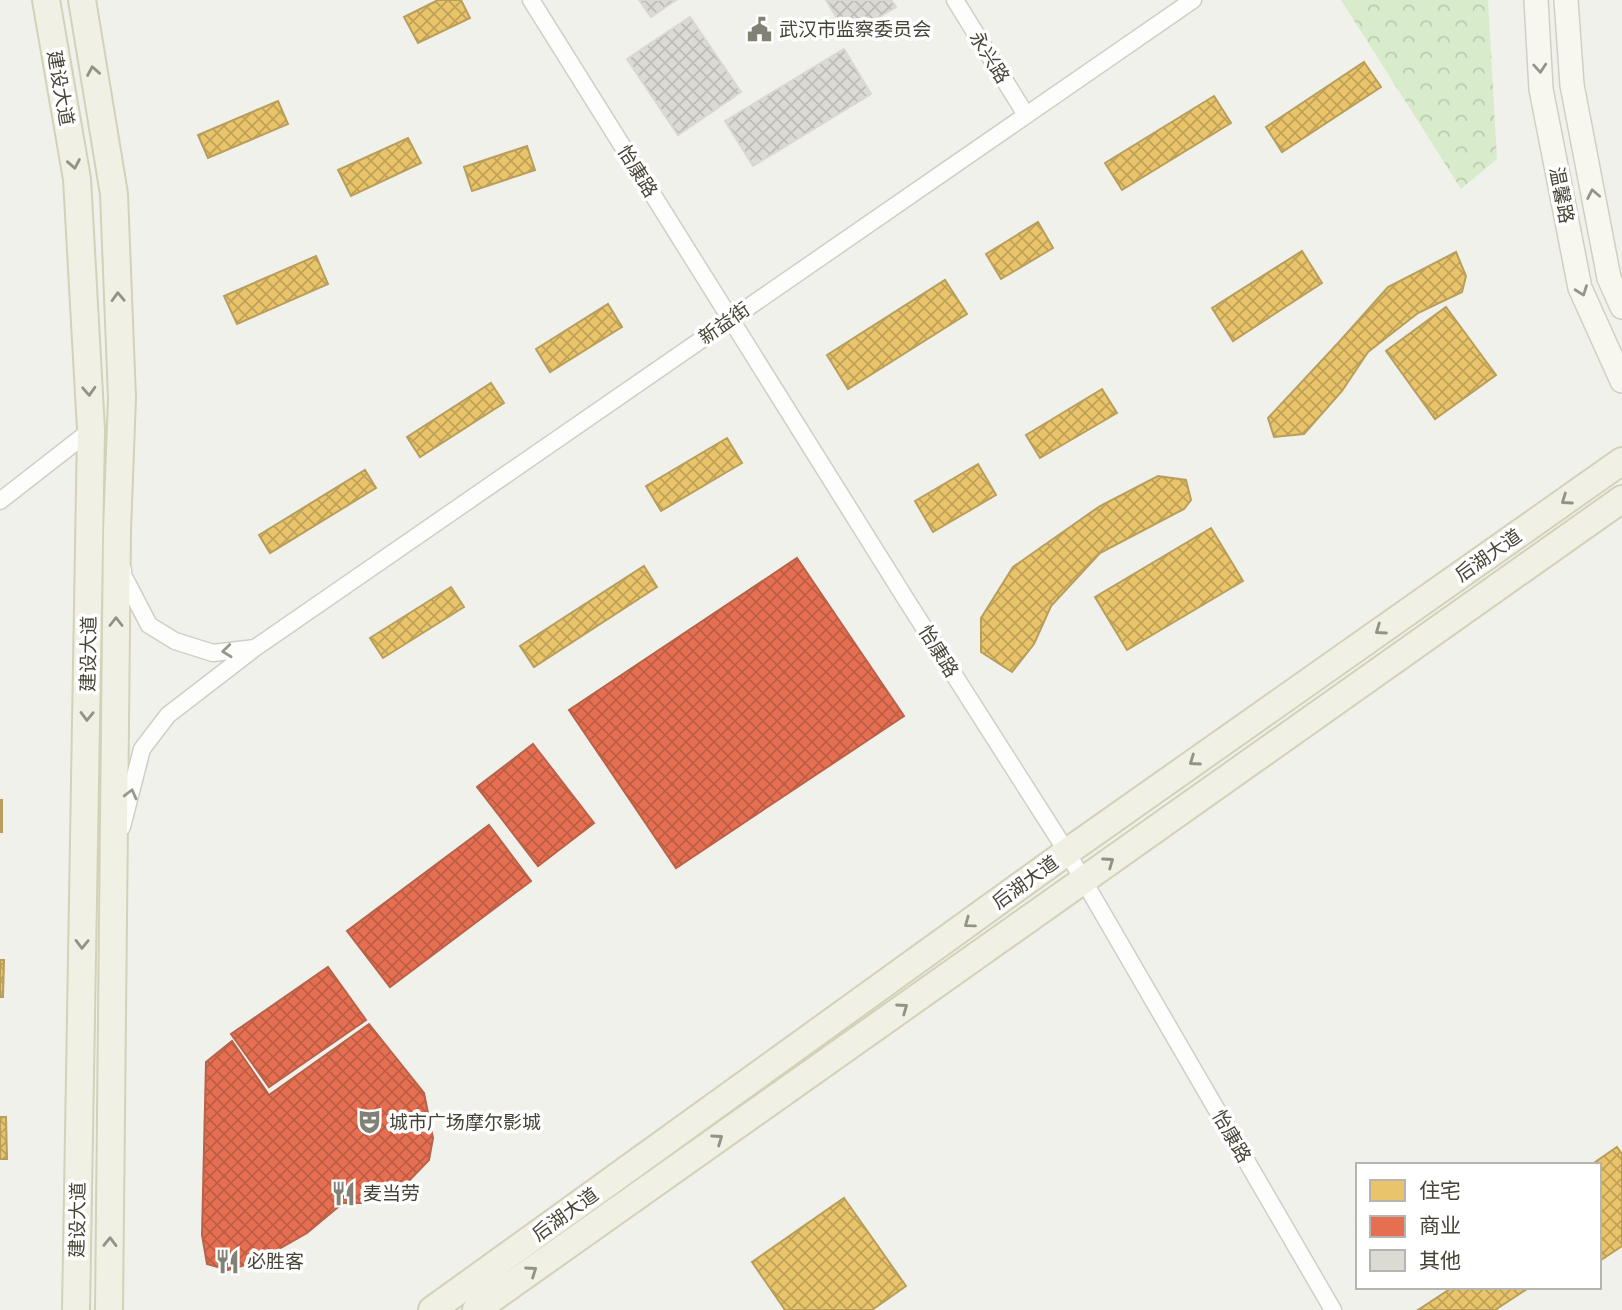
<svg xmlns="http://www.w3.org/2000/svg" width="1622" height="1310" font-family="'PT Sans','Noto Sans SC',sans-serif">
<style>
.forest{fill:url(#forest-crowns)}
.homes{fill:url(#homes-cross-hatch);stroke:#b89e5b;stroke-width:2}
.shops{fill:url(#shops-cross-hatch);stroke:#b76249;stroke-width:2}
.building{fill:url(#building-cross-hatch);stroke:#d9d8d1;stroke-width:2}
.lines{fill:none;stroke-linecap:round;stroke-linejoin:round}
.minor-casing{stroke:#cfcfc8;stroke-width:19}
.secondary-casing{stroke:#d0d0c2;stroke-width:26}
.primary-casing{stroke:#d3d1b8;stroke-width:30}
.minor{stroke:#fdfdfc;stroke-width:16}
.secondary{stroke:#f7f6ef;stroke-width:23}
.primary{stroke:#f1f0e4;stroke-width:26}
.oneway{stroke:#96948a}
.oneway2{stroke:#949185}
.oneway3{stroke:#999790}
.labels{text-anchor:middle;dominant-baseline:central;stroke-width:7;stroke-linejoin:round;paint-order:stroke}
.poi-label{font-size:19px;fill:#474437;stroke:#fff;text-anchor:start}
.street-label{font-size:19px;fill:#474437;stroke:#fff}
</style>
<defs>
<pattern id="forest-crowns" width="20" height="18" patternUnits="userSpaceOnUse" patternTransform="scale(1.75)"><rect width="20" height="18" fill="#d8eccb"/><path d="M2 6a3 3 0 1 1 6 0M12 15a3 3 0 1 1 6 0" fill="none" stroke="#bbccaf"/></pattern>
<pattern id="homes-cross-hatch" width="8" height="8" patternUnits="userSpaceOnUse" patternTransform="scale(1.75)"><rect width="8" height="8" fill="#e9c46a"/><path d="M0 0l8 8M0 8l8-8" fill="none" stroke="#bfa158"/></pattern>
<pattern id="shops-cross-hatch" width="8" height="8" patternUnits="userSpaceOnUse" patternTransform="scale(1.75)"><rect width="8" height="8" fill="#e76f51"/><path d="M0 0l8 8M0 8l8-8" fill="none" stroke="#bd5d44"/></pattern>
<pattern id="building-cross-hatch" width="8" height="8" patternUnits="userSpaceOnUse" patternTransform="scale(1.75)"><rect width="8" height="8" fill="#dbdad3"/><path d="M0 0l8 8M0 8l8-8" fill="none" stroke="#bdbcb6"/></pattern>
</defs>
<rect width="100%" height="100%" fill="#f1f1eb"/>
<!-- forest -->
<path class="forest" d="M 1341,0 L 1488,0 L 1497,159 L 1461,189 Z"/>
<!-- homes -->
<path class="homes" d="M 438,0 L 461,0 L 470,18 L 418,43 L 404,17 Z
M 1364,62 L 1381,87 L 1282,152 L 1266,127 Z
M 1214,96 L 1231,123 L 1122,190 L 1105,163 Z
M 278,101 L 288,124 L 208,158 L 198,135 Z
M 408,138 L 421,163 L 351,196 L 338,170 Z
M 527,146 L 535,170 L 472,191 L 464,167 Z
M 1038,222 L 1053,248 L 1001,279 L 986,254 Z
M 1302,251 L 1322,283 L 1233,341 L 1212,308 Z
M 1456,252 L 1466,276 L 1462,292 L 1418,313 L 1368,352 L 1342,391 L 1304,434 L 1274,437 L 1268,418 L 1339,342 L 1388,287 Z
M 316,256 L 328,284 L 237,324 L 224,296 Z
M 945,280 L 967,314 L 848,389 L 827,355 Z
M 608,304 L 622,327 L 550,372 L 536,349 Z
M 1446,307 L 1496,375 L 1435,419 L 1386,351 Z
M 491,383 L 504,403 L 420,457 L 407,437 Z
M 1102,389 L 1117,413 L 1040,458 L 1026,435 Z
M 727,438 L 742,463 L 661,511 L 646,486 Z
M 978,464 L 996,495 L 933,532 L 915,501 Z
M 365,470 L 376,488 L 270,553 L 259,535 Z
M 1158,476 L 1186,480 L 1191,500 L 1184,509 L 1100,553 L 1051,606 L 1034,644 L 1012,672 L 981,652 L 981,618 L 1013,567 L 1100,506 Z
M 1211,528 L 1243,581 L 1127,650 L 1095,597 Z
M 644,566 L 657,587 L 534,667 L 520,646 Z
M 451,587 L 464,607 L 383,658 L 370,638 Z
M 0,800 L 2,800 L 2,832 L 0,832 Z
M 0,960 L 4,960 L 3,997 L 0,997 Z
M 0,1117 L 6,1117 L 7,1159 L 0,1159 Z
M 1617,1147 L 1622,1154 L 1622,1246 L 1601,1260 L 1599,1258 L 1599,1165 L 1591,1165 Z
M 844,1198 L 906,1286 L 872,1310 L 785,1310 L 752,1262 Z
M 1453,1287 L 1530,1287 L 1495,1310 L 1418,1310 Z"/>
<!-- shops -->
<path class="shops" d="M 797,558 L 904,716 L 676,868 L 569,710 Z
M 533,744 L 594,823 L 538,866 L 477,787 Z
M 489,825 L 531,881 L 390,987 L 347,931 Z
M 328,967 L 366,1020 L 269,1087 L 231,1034 Z
M 369,1024 L 424,1093 L 433,1138 L 429,1160 L 406,1184 L 376,1198 L 362,1203 L 343,1203 L 307,1233 L 256,1262 L 228,1270 L 207,1264 L 202,1235 L 206,1062 L 232,1041 L 269,1095 Z"/>
<!-- building -->
<path class="building" d="M 639,0 L 676,0 L 651,17 Z
M 826,0 L 891,0 L 896,7 L 848,36 Z
M 690,17 L 741,92 L 678,135 L 627,59 Z
M 844,49 L 871,94 L 753,166 L 725,121 Z"/>
<g class="lines">
<defs>
<path id="minor" d="M 531,0 L 907,601 L 1067,852 L 1333,1310
M 955,0 L 1026,115
M 0,501 L 91,430
M 255,648 L 1193,0
M 122,827 L 142,749 L 168,715 L 255,648 L 213,653 L 175,641 L 149,625 L 123,575 L 123,570"/>
<path id="secondary" d="M 1536,0 L 1541,89 L 1580,288 L 1622,381
M 1566,0 L 1572,85 L 1609,278 L 1622,307"/>
<path id="primary" d="M 46,0 L 77,179 L 91,430 L 76,1310
M 82,0 L 114,194 L 122,398 L 117,530 L 109,1310
M 432,1310 L 1067,852 L 1622,461
M 476,1310 L 1622,499"/>
</defs>
<!-- minor casing -->
<use href="#minor" class="minor-casing"/>
<!-- secondary casing -->
<use href="#secondary" class="secondary-casing"/>
<!-- primary casing -->
<use href="#primary" class="primary-casing"/>
<!-- minor -->
<use href="#minor" class="minor"/>
<!-- secondary -->
<use href="#secondary" class="secondary"/>
<!-- primary -->
<use href="#primary" class="primary"/>
</g>
<!-- one-way arrows -->
<defs><path id="oneway-chevron" d="M-2-3.5L2.5 0L-2 3.5" fill="none" stroke-width="1.6" stroke-linecap="round" stroke-linejoin="round" transform="scale(1.75)"/></defs>
<g class="oneway">
<use href="#oneway-chevron" transform="translate(1540 68) rotate(86)"/>
<use href="#oneway-chevron" transform="translate(1593 194) rotate(-101)"/>
<use href="#oneway-chevron" transform="translate(1582 291) rotate(70)"/>
</g>
<g class="oneway2">
<use href="#oneway-chevron" transform="translate(93 71) rotate(-100)"/>
<use href="#oneway-chevron" transform="translate(74 164) rotate(80)"/>
<use href="#oneway-chevron" transform="translate(118 297) rotate(-92)"/>
<use href="#oneway-chevron" transform="translate(89 391) rotate(87)"/>
<use href="#oneway-chevron" transform="translate(1566 500) rotate(145)"/>
<use href="#oneway-chevron" transform="translate(116 622) rotate(-90)"/>
<use href="#oneway-chevron" transform="translate(1380 630) rotate(145)"/>
<use href="#oneway-chevron" transform="translate(87 716) rotate(91)"/>
<use href="#oneway-chevron" transform="translate(1194 761) rotate(145)"/>
<use href="#oneway-chevron" transform="translate(1109 862) rotate(-35)"/>
<use href="#oneway-chevron" transform="translate(969 923) rotate(144)"/>
<use href="#oneway-chevron" transform="translate(82 944) rotate(91)"/>
<use href="#oneway-chevron" transform="translate(903 1008) rotate(-35)"/>
<use href="#oneway-chevron" transform="translate(718 1139) rotate(-35)"/>
<use href="#oneway-chevron" transform="translate(110 1242) rotate(-89)"/>
<use href="#oneway-chevron" transform="translate(532 1271) rotate(-35)"/>
</g>
<g class="oneway3">
<use href="#oneway-chevron" transform="translate(227 651) rotate(174)"/>
<use href="#oneway-chevron" transform="translate(131 794) rotate(-76)"/>
</g>
<!-- icons -->
<defs>
<symbol id="civic-bare" viewBox="-9 -9 18 18"><path d="M-.6-6.5H3V-4.5H.6V-3L4-1V1h2V6H-6V1h2V-1L-.6-3ZM-1.2 2.5V6h2.4V2.5Z" fill="#828176" stroke="#fff" stroke-width="2.5" paint-order="stroke"/></symbol>
<symbol id="theatre-bare" viewBox="-9 -9 18 18"><path d="M-5-5.5Q0-4 5-5.5V0Q5 5 0 6Q-5 5-5 0ZM-3.3-2.5H-1v1.5H-3.3ZM1-2.5H3.3v1.5H1ZM-2.8 1Q0 5.5 2.8 1Z" fill="#828176" stroke="#fff" stroke-width="2.5" paint-order="stroke"/></symbol>
<symbol id="restaurant-bare" viewBox="-9 -9 18 18"><path d="M-5-6h1v4h1v-4h1v4h1v-4h1v5L-1.5 .5V6h-2V.5L-5-1ZM5-6V6H3V1.5H1.5Q1.5-4 5-6Z" fill="#828176" stroke="#fff" stroke-width="2.5" paint-order="stroke"/></symbol>
</defs>
<g fill-rule="evenodd">
<use href="#civic-bare" x="742" y="12" width="35" height="35"/>
<use href="#theatre-bare" x="352" y="1104" width="35" height="35"/>
<use href="#restaurant-bare" x="326" y="1176" width="35" height="35"/>
<use href="#restaurant-bare" x="210" y="1244" width="35" height="35"/>
</g>
<g class="labels">
<!-- poi labels -->
<g class="poi-label">
<text x="779" y="29">武汉市监察委员会</text>
<text x="389" y="1122">城市广场摩尔影城</text>
<text x="363" y="1193">麦当劳</text>
<text x="247" y="1261">必胜客</text>
</g>
<!-- street labels -->
<g class="street-label">
<text transform="translate(990 57) rotate(58)">永兴路</text>
<text transform="translate(61 88) rotate(80)">建设大道</text>
<text transform="translate(638 171) rotate(58)">怡康路</text>
<text transform="translate(1562 195) rotate(79)">温馨路</text>
<text transform="translate(724 323) rotate(-35)">新益街</text>
<text transform="translate(1488 555) rotate(-35)">后湖大道</text>
<text transform="translate(939 651) rotate(58)">怡康路</text>
<text transform="translate(88 654) rotate(-89)">建设大道</text>
<text transform="translate(1025 882) rotate(-36)">后湖大道</text>
<text transform="translate(1232 1136) rotate(60)">怡康路</text>
<text transform="translate(565 1214) rotate(-36)">后湖大道</text>
<text transform="translate(77 1220) rotate(-89)">建设大道</text>
</g>
</g>
<!-- legend -->
<rect x="1356" y="1163" width="245" height="126" fill="#ffffff" stroke="#b5b4af" stroke-width="2"/>
<rect x="1370" y="1180" width="35" height="21" fill="#e9c46a" stroke="#b5b4af" stroke-width="2"/>
<text x="1419" y="1198" font-size="21" fill="#474437">住宅</text>
<rect x="1370" y="1216" width="35" height="21" fill="#e76f51" stroke="#b5b4af" stroke-width="2"/>
<text x="1419" y="1233" font-size="21" fill="#474437">商业</text>
<rect x="1370" y="1250" width="35" height="21" fill="#dbdad3" stroke="#b5b4af" stroke-width="2"/>
<text x="1419" y="1268" font-size="21" fill="#474437">其他</text>
</svg>
